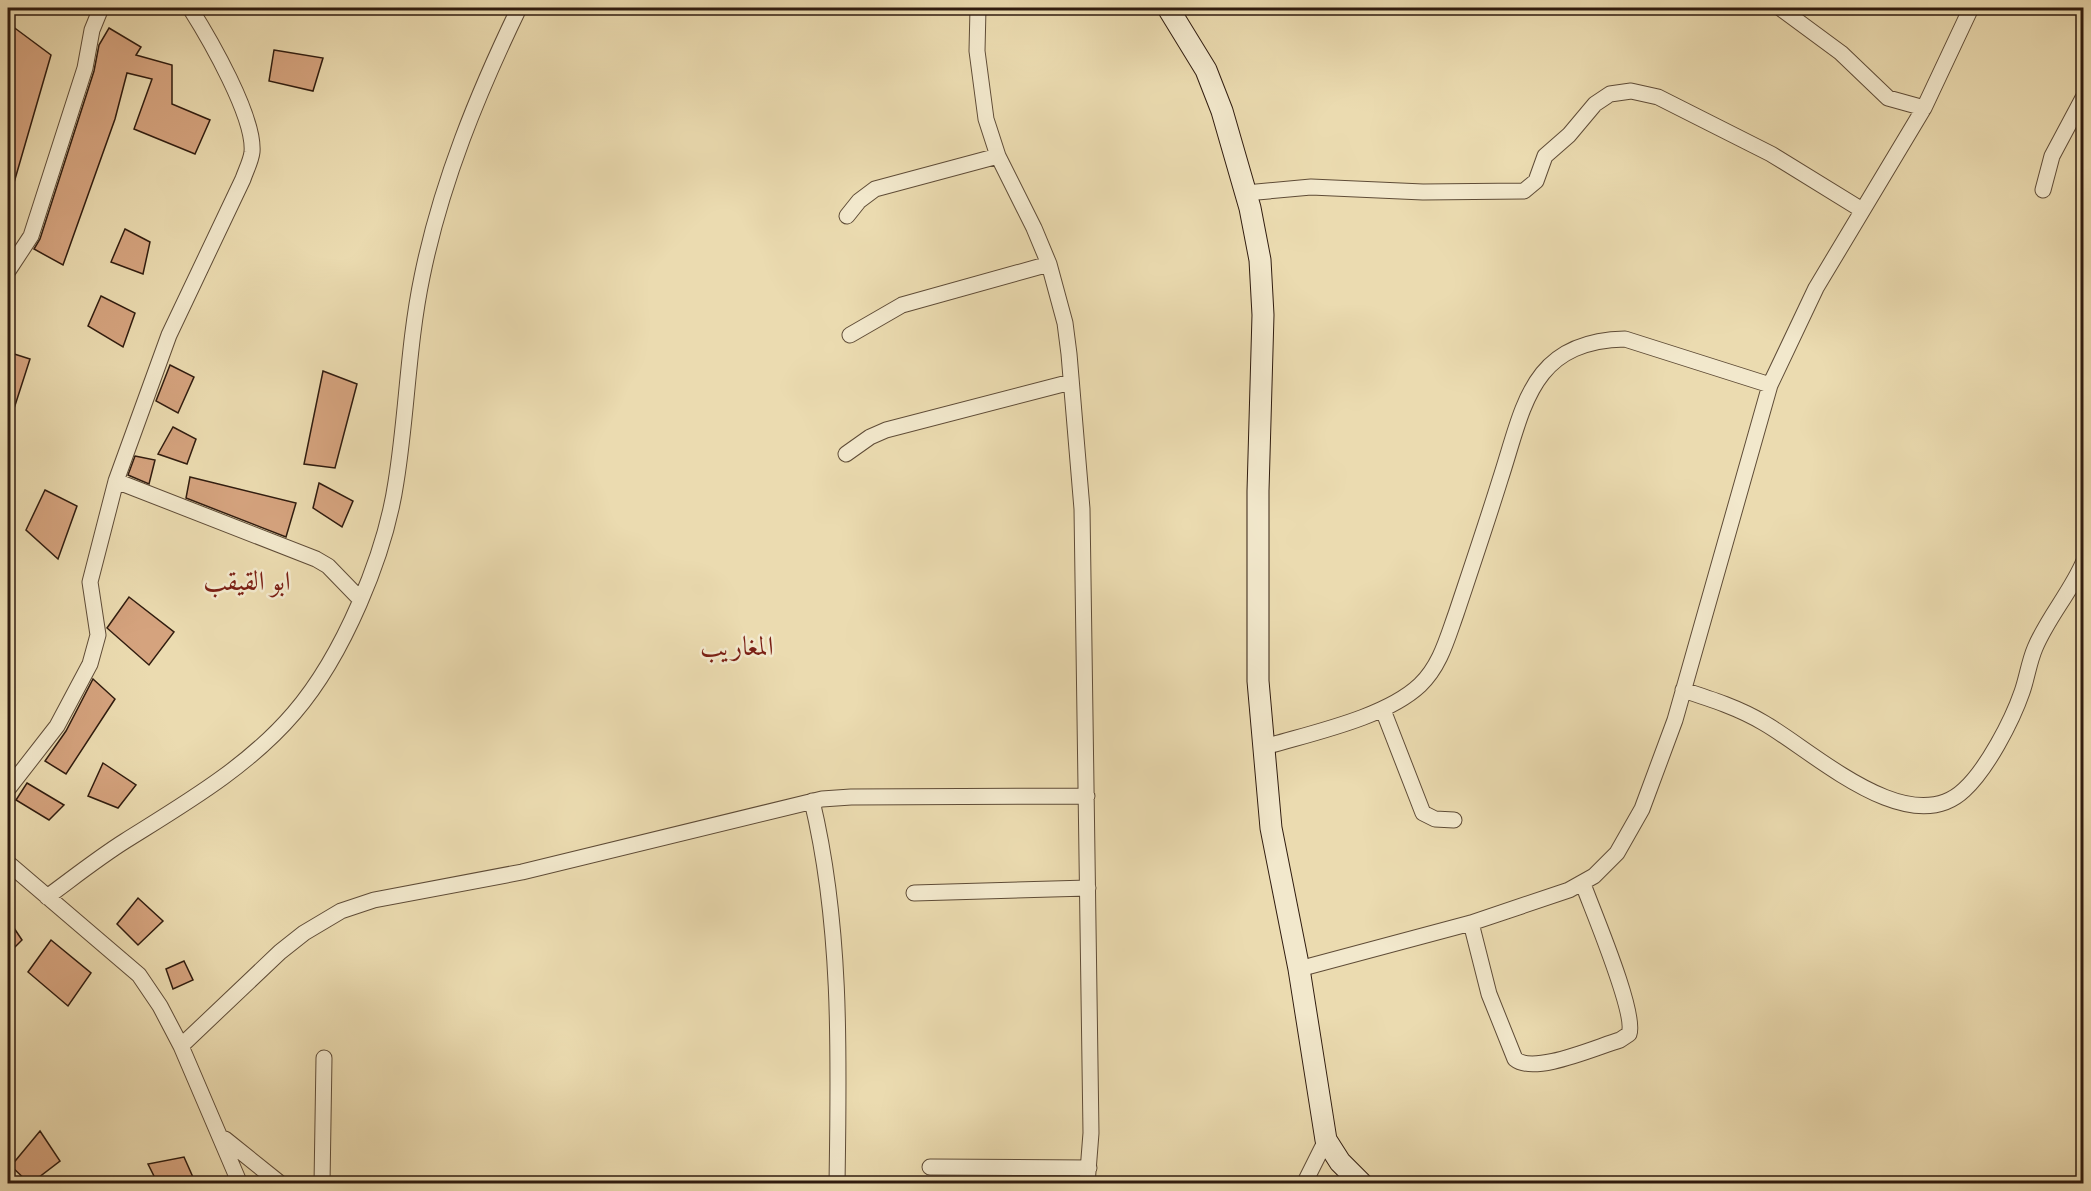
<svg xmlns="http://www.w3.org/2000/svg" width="2091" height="1191" font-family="'Sorts Mill Goudy',Amiri,serif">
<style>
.building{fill:#d5a37e;stroke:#301c0f;stroke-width:1.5}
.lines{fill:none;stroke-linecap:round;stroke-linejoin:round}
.street-casing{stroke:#5f4c37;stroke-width:17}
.secondary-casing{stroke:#301c0f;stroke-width:23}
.street{stroke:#f2e8cc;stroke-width:15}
.secondary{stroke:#f2e8cc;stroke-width:21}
.labels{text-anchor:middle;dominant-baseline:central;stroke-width:5;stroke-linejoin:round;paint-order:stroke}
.neighbourhood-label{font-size:27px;fill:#7a1f14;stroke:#f2e8cc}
</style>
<rect width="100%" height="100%" fill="#ebdbb0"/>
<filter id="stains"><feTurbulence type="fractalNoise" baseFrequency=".00333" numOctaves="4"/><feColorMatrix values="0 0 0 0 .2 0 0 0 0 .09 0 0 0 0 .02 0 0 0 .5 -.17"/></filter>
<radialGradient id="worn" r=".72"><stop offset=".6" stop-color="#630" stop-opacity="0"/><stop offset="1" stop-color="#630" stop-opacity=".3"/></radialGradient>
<!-- building -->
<path class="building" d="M 8,23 L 51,55 L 11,193 L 8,192 Z
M 109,28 L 141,47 L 136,55 L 172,65 L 172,104 L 210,120 L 195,154 L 134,129 L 152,79 L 127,73 L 115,119 L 63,265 L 34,249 L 40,239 L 94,71 L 99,45 Z
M 274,50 L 323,58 L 313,91 L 269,81 Z
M 125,229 L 150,242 L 143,274 L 111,262 Z
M 101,296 L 135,313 L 123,347 L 88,326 Z
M 8,352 L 30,359 L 10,421 L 8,421 Z
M 170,365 L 194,377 L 178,413 L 156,401 Z
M 323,371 L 357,384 L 335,468 L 304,464 Z
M 173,427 L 196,439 L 187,464 L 158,454 Z
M 135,456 L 155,460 L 149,484 L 128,475 Z
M 190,477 L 296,503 L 286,537 L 186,498 Z
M 319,483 L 353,501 L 342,527 L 313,508 Z
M 45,490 L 77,506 L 58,559 L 26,530 Z
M 129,597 L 174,632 L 149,665 L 107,628 Z
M 93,679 L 115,699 L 66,774 L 45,761 L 66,731 Z
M 103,763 L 136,785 L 118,808 L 88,796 Z
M 27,783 L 64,805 L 49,820 L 16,800 Z
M 138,898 L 163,921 L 138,945 L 117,924 Z
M 8,919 L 22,940 L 8,954 Z
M 51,940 L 91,973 L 68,1006 L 28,972 Z
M 184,961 L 193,980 L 173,989 L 166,969 Z
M 40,1131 L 60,1161 L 30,1184 L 11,1166 Z
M 184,1157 L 196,1184 L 158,1184 L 148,1164 Z"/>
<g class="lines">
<defs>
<path id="street" d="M 978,8 L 977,51 L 986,119 L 998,156 L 1034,228 L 1049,264 L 1065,323 L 1069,354 L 1082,509 L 1091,1133 L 1087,1184
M 1780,8 L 1841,53 L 1888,98 L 1924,108
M 2043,190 L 2052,156 L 2084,96
M 1246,193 L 1311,187 L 1423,192 L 1524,191 L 1536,181 L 1545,156 L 1569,135 L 1595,104 L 1610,94 L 1631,91 L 1658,97 L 1771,154 L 1862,210
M 847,216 L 859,201 L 875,189 L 998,156
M 8,271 L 31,236 L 85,68 L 92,30 L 101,8
M 850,335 L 902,305 L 1049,264
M 846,454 L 870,437 L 886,430 L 1071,382
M 116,481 L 316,559 L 328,566 L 360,599
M 1683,690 C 1711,699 1739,708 1764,723 C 1813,751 1909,842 1964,790 C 1987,769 2012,721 2022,692 C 2027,678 2029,662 2035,648 C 2048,617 2071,592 2084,561
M 1383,710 L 1423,813 L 1435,819 L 1454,820
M 1265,747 C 1311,733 1385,718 1420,685 C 1440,666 1447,639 1456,614 C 1471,569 1486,525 1500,480 C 1524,407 1530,341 1625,339 L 1770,385
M 8,789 L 57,726 L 90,664 L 98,635 L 90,582 L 116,481 L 169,335 L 243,179 C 246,170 251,161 252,152 C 255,117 209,38 190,8
M 812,801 C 842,926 839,1057 837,1184
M 8,863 L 139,975 L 160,1006 L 181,1046 L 240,1184
M 914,893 L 1088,888
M 47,897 C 73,878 98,858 125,841 C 184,804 248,767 294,713 C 343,656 385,556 396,482 C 407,414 408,344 422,277 C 441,183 478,93 519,8
M 1471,923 L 1489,994 L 1515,1059 C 1534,1075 1596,1047 1620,1040 L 1629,1034 C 1637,1014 1592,909 1583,884
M 1299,969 L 1471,923 L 1569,890 L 1594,876 L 1617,853 L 1642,809 L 1675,720 L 1770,385 L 1816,288 L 1924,108 L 1971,8
M 181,1046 L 280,952 L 304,933 L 341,911 L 374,900 L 522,872 L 822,799 L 851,797 L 1087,796
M 225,1139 L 281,1184
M 930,1167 L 1089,1168
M 322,1184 L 324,1058
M 1304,1184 L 1326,1140"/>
<path id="secondary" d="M 1168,8 L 1206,70 L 1222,111 L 1250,208 L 1260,260 L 1263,315 L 1258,491 L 1258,681 L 1271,828 L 1299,969 L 1326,1140 L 1340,1162 L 1362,1184"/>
</defs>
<!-- street casing -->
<use href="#street" class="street-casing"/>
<!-- secondary casing -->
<use href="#secondary" class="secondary-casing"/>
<!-- street -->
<use href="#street" class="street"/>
<!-- secondary -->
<use href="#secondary" class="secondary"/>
</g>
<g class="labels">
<!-- neighbourhood labels -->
<g class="neighbourhood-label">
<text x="247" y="583">ابو القيقب</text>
<text x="737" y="648">المغاريب</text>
</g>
</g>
<!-- margin -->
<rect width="2091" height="1191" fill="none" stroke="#ebdbb0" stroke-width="30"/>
<rect x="9" y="9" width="2073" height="1173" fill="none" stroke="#301c0f" stroke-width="3"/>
<rect x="15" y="15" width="2061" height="1161" fill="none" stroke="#301c0f" stroke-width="1.5"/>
<rect width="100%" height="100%" filter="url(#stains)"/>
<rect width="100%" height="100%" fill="url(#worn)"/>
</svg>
